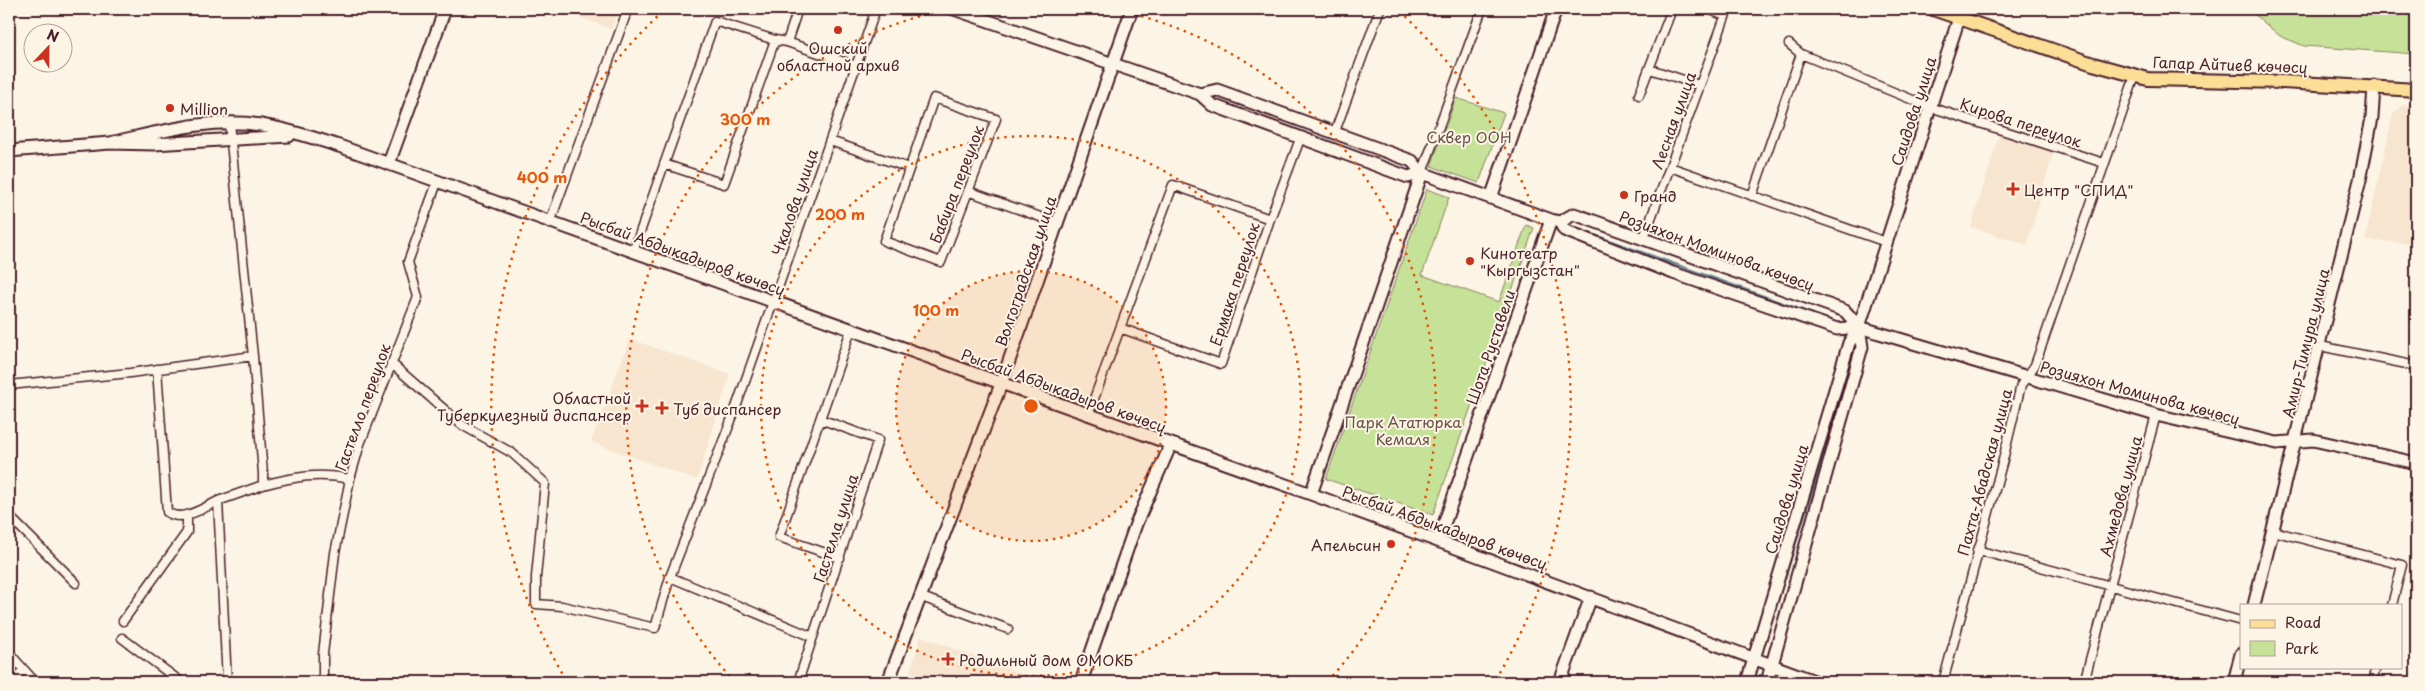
<svg xmlns="http://www.w3.org/2000/svg" width="2425" height="691" font-family="'Playpen Sans',sans-serif">
<style>
.built{fill:#f7e5cf}
.green{fill:#c6e198;stroke:#888062}
.lines{fill:none;stroke-linecap:round;stroke-linejoin:round}
.stream{stroke:#668393;stroke-width:2.5}
.street-casing{stroke:#4a1f2b;stroke-width:11}
.secondary-casing{stroke:#4a1f2b;stroke-width:15}
.primary-casing{stroke:#4a1f2b;stroke-width:16}
.street{stroke:#fcf5e5;stroke-width:8}
.secondary{stroke:#fcf5e5;stroke-width:11}
.primary{stroke:#fbdf96;stroke-width:12}
.ring{fill:none;stroke:#e8590c;stroke-width:2.5;stroke-dasharray:2.5 5}
.poi-dot{fill:#c8321e;stroke:#fcf5e5;stroke-width:2}
.labels{text-anchor:middle;dominant-baseline:central;stroke-width:4;stroke-linejoin:round;paint-order:stroke}
.poi-label{font-size:15px;fill:#4a1f2b;stroke:#fcf5e5;text-anchor:start}
.street-label{font-size:15px;fill:#4a1f2b;stroke:#fcf5e5}
.park-label{font-size:15px;fill:#695046;stroke:#fcf5e5}
.centre{fill:#e8590c;stroke:#fcf5e5;stroke-width:2.5}
.ring-label{font-size:15px;text-anchor:middle;font-weight:bold;fill:#e8590c;stroke:#fcf5e5;stroke-width:4;stroke-linejoin:round;paint-order:stroke}
</style>
<rect width="100%" height="100%" fill="#fcf5e5"/>
<filter id="ink" filterUnits="userSpaceOnUse"><feTurbulence type="fractalNoise" baseFrequency=".02" numOctaves="2"/><feDisplacementMap in="SourceGraphic" scale="10" xChannelSelector="R" yChannelSelector="G"/><feConvolveMatrix kernelMatrix="1 2 1 2 8 2 1 2 1" color-interpolation-filters="sRGB"/></filter>
<g filter="url(#ink)">
<!-- built -->
<path class="built" d="M 559,9 L 619,9 L 611,29 Z
M 2403,105 L 2416,106 L 2416,244 L 2365,240 L 2393,114 Z
M 2001,129 L 2054,150 L 2027,245 L 1971,227 Z
M 630,339 L 730,374 L 697,480 L 591,442 Z
M 921,636 L 1043,682 L 907,682 Z"/>
<!-- green -->
<path class="green" d="M 2248,9 L 2416,9 L 2416,54 L 2304,46 L 2280,36 Z
M 1456,98 L 1504,113 L 1479,183 L 1431,166 Z
M 1427,189 L 1449,197 L 1422,275 L 1499,302 L 1526,225 L 1534,228 L 1433,515 L 1326,479 Z"/>
<g class="lines">
<!-- stream -->
<path class="stream" d="M 1572,227 L 1835,322
M 1765,641 L 1853,360
M 1758,682 L 1760,675"/>
<defs>
<path id="street" d="M 1708,9 L 1725,16
M 787,42 L 798,9
M 1789,44 L 1801,54 L 1930,107 L 2104,163
M 1650,69 L 1699,85
M 1639,95 L 1672,9
M 934,98 L 996,119 L 941,262 L 884,241 Z
M 229,123 L 253,356
M 1334,134 L 1380,9
M 830,141 L 909,168
M 664,164 L 724,184 L 775,40
M 1670,167 L 1886,242
M 1422,173 L 1482,9
M 968,191 L 1057,223
M 1752,196 L 1801,54
M 550,222 L 628,9
M 1643,240 L 1728,9
M 633,252 L 715,21 L 775,40 L 787,42 L 856,66
M 1120,328 L 1221,364 L 1270,219 L 1300,139
M 2320,346 L 2416,366
M 391,363 L 462,425 L 512,453 L 545,483 L 536,577 L 536,604 L 562,606 L 655,628 L 670,577 L 734,413 L 876,9
M 157,369 L 167,512 C 182,523 203,508 218,501
M 9,385 L 130,373 L 253,356 L 263,473 L 263,485 C 293,477 319,472 350,479
M 1088,415 L 1173,185 L 1270,219
M 9,516 L 76,583
M 2273,531 L 2402,565 L 2392,605
M 1977,550 L 2241,621
M 840,558 L 779,537 L 851,330
M 670,577 L 813,637
M 919,596 L 1008,629
M 123,621 L 187,532 L 187,515
M 122,638 L 181,682
M 9,653 L 35,682
M 13,682 L 23,670
M 227,682 L 218,501 L 263,485
M 323,682 L 323,654 L 335,553 L 350,479 L 360,444 L 418,297 L 408,262 L 438,180
M 798,682 L 878,440 L 820,419
M 1943,682 L 2003,460 L 2021,385 L 2035,365 L 2135,76
M 2084,682 L 2156,415
M 2372,682 L 2376,667"/>
<path id="secondary" d="M 954,9 L 1200,94 L 1212,105 L 1408,177 L 1422,173
M 1200,94 L 1217,90 L 1412,161 L 1422,173 L 1551,220 L 1560,222 L 1574,214 L 1845,311 L 1859,327
M 110,143 C 160,132 210,117 261,125 C 287,129 314,138 339,146 L 1311,494 L 1817,682
M 9,151 L 110,143 L 154,144 L 289,136
M 389,163 L 445,9
M 1491,198 L 1556,9
M 1560,222 L 1564,230 L 1673,273 L 1837,329 L 1859,327 L 2156,415 L 2277,443 L 2313,440 L 2416,463
M 1311,494 L 1422,173
M 1438,541 L 1551,220
M 2254,605 L 2360,180 L 2372,118 L 2374,86
M 888,682 L 1001,384 L 1132,9
M 1081,682 L 1136,524 L 1171,444
M 1560,682 L 1591,597
M 1747,682 L 1849,343 L 1859,327 L 1959,18
M 1767,682 L 1862,347 L 1859,327
M 2234,682 L 2241,654"/>
<path id="primary" d="M 1933,9 L 2093,64 L 2148,79 L 2283,82 L 2416,90"/>
</defs>
<!-- street casing -->
<use href="#street" class="street-casing"/>
<!-- secondary casing -->
<use href="#secondary" class="secondary-casing"/>
<!-- primary casing -->
<use href="#primary" class="primary-casing"/>
<!-- street -->
<use href="#street" class="street"/>
<!-- secondary -->
<use href="#secondary" class="secondary"/>
<!-- primary -->
<use href="#primary" class="primary"/>
</g>
</g>
<!-- distance rings -->
<circle cx="1031" cy="406" r="135" fill="#e8590c" fill-opacity=".12"/>
<g class="ring">
<circle cx="1031" cy="406" r="135"/>
<circle cx="1031" cy="406" r="270"/>
<path d="M735 682A405 405 0 0 1 950 9M1112 9A405 405 0 0 1 1327 682"/>
<path d="M566 680A540 540 0 0 1 663 11M1399 11A540 540 0 0 1 1496 680"/>
</g>
<!-- markers -->
<g class="poi-dot">
<circle cx="838" cy="30" r="5"/>
<circle cx="170" cy="108" r="5"/>
<path d="M2010.5 181.5h5v5h5v5h-5v5h-5v-5h-5v-5h5z"/>
<circle cx="1624" cy="195" r="5"/>
<circle cx="1470" cy="261" r="5"/>
<path d="M639.5 398.5h5v5h5v5h-5v5h-5v-5h-5v-5h5z"/>
<path d="M659.5 400.5h5v5h5v5h-5v5h-5v-5h-5v-5h5z"/>
<circle cx="1391" cy="544" r="5"/>
<path d="M945.5 651.5h5v5h5v5h-5v5h-5v-5h-5v-5h5z"/>
</g>
<g class="labels">
<!-- poi labels -->
<g class="poi-label">
<text x="838" y="47" text-anchor="middle">Ошский<tspan x="838" dy="17">областной архив</tspan></text>
<text x="180" y="108">Million</text>
<text x="2024" y="189">Центр "СПИД"</text>
<text x="1634" y="195">Гранд</text>
<text x="1480" y="252">Кинотеатр<tspan x="1480" dy="17">"Кыргызстан"</tspan></text>
<text x="631" y="397" text-anchor="end">Областной<tspan x="631" dy="17">Туберкулезный диспансер</tspan></text>
<text x="673" y="408">Туб диспансер</text>
<text x="1381" y="544" text-anchor="end">Апельсин</text>
<text x="959" y="659">Родильный дом ОМОКБ</text>
</g>
<!-- street labels -->
<g class="street-label">
<text transform="translate(2230 64) rotate(2)">Гапар Айтиев көчөсү</text>
<text transform="translate(1913 111) rotate(-72)">Саидова улица</text>
<text transform="translate(1673 120) rotate(-70)">Лесная улица</text>
<text transform="translate(2021 122) rotate(18)">Кирова переулок</text>
<text transform="translate(956 184) rotate(-69)">Бабира переулок</text>
<text transform="translate(794 202) rotate(-71)">Чкалова улица</text>
<text transform="translate(1717 250) rotate(20)">Розияхон Моминова көчөсү</text>
<text transform="translate(683 253) rotate(20)">Рысбай Абдыкадыров көчөсү</text>
<text transform="translate(1025 271) rotate(-71)">Волгоградская улица</text>
<text transform="translate(1234 284) rotate(-72)">Ермака переулок</text>
<text transform="translate(2305 343) rotate(-76)">Амир-Тимура улица</text>
<text transform="translate(1490 347) rotate(-71)">Шота Руставели</text>
<text transform="translate(1064 390) rotate(20)">Рысбай Абдыкадыров көчөсү</text>
<text transform="translate(2140 392) rotate(15)">Розияхон Моминова көчөсү</text>
<text transform="translate(362 407) rotate(-70)">Гастелло переулок</text>
<text transform="translate(1984 472) rotate(-75)">Пахта-Абадская улица</text>
<text transform="translate(2120 496) rotate(-75)">Ахмедова улица</text>
<text transform="translate(1786 499) rotate(-73)">Саидова улица</text>
<text transform="translate(1445 527) rotate(20)">Рысбай Абдыкадыров көчөсү</text>
<text transform="translate(835 528) rotate(-72)">Гастелла улица</text>
</g>
<!-- park labels -->
<g class="park-label">
<text x="1469" y="136">Сквер ООН</text>
<text x="1403" y="421">Парк Ататюрка<tspan x="1403" dy="17">Кемаля</tspan></text>
</g>
</g>
<circle cx="1031" cy="406" r="8" class="centre"/>
<g class="ring-label">
<text x="745" y="125">300 m</text>
<text x="542" y="183">400 m</text>
<text x="840" y="220">200 m</text>
<text x="936" y="316">100 m</text>
</g>
<!-- margin -->
<rect width="2425" height="691" fill="none" stroke="#fcf5e5" stroke-width="30"/>
<rect x="15" y="15" width="2395" height="661" fill="none" stroke="#4a1f2b" stroke-width="2" filter="url(#ink)"/>
<!-- legend -->
<rect x="2240" y="604" width="162" height="65" fill="#fcf5e5" stroke="#b59f9b"/>
<rect x="2250" y="620" width="25" height="8" fill="#fbdf96" stroke="#b59f9b"/>
<text x="2285" y="628" font-size="15" fill="#4a1f2b">Road</text>
<rect x="2250" y="641" width="25" height="15" fill="#c6e198" stroke="#b59f9b"/>
<text x="2285" y="654" font-size="15" fill="#4a1f2b">Park</text>
<!-- north arrow -->
<g transform="translate(48 48) rotate(22)"><circle r="24" fill="#fcf5e5" stroke="#b59f9b"/>
<path d="M0-4L9 19L0 12L-9 19Z" fill="#c8321e"/>
<text y="-8" font-size="14" font-weight="bold" text-anchor="middle" fill="#4a1f2b">N</text>
</g>
</svg>
